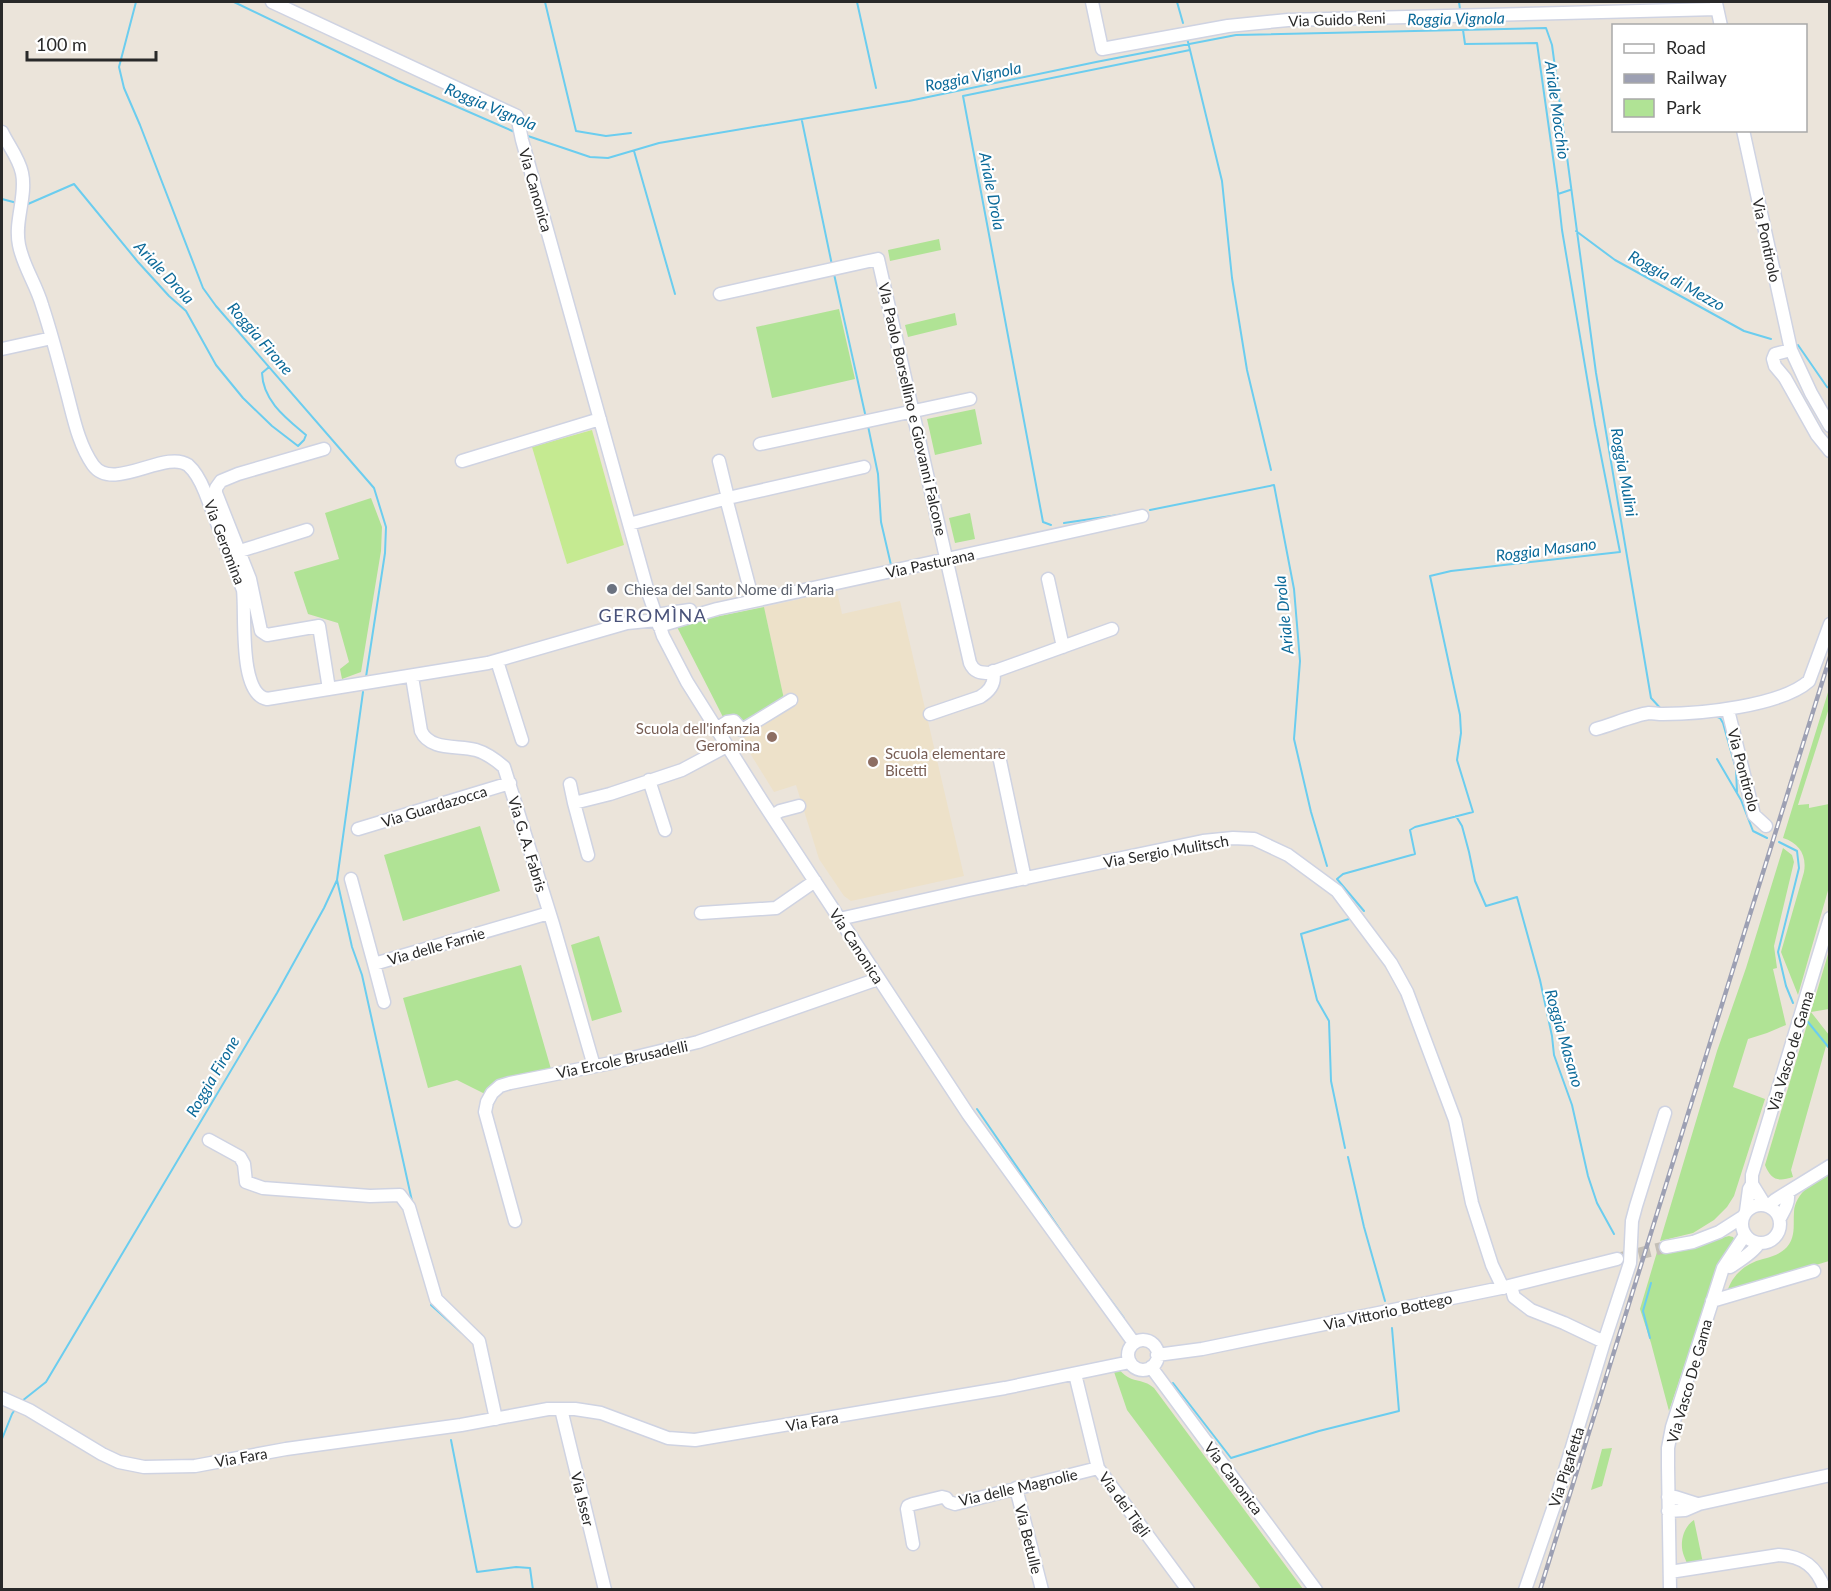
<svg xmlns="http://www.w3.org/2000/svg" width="1831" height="1591" font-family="Lato,sans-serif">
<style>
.education{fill:#ede1c9}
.green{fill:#b0e395}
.pitch{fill:#c5ea91}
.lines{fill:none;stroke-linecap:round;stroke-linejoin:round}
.stream{stroke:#6bcdef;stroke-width:2}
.minor-tunnel{stroke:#c4bfb7;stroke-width:12;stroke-dasharray:12 6;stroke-linecap:butt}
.minor-casing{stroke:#cfd3e2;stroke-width:15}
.minor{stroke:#fff;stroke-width:12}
.rail-casing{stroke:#9da0b3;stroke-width:4.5}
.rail{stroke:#fff;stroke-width:2;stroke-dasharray:7;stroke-linecap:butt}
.worship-dot{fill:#6b7280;stroke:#fff;stroke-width:2}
.education-dot{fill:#8d6e63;stroke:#fff;stroke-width:2}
.labels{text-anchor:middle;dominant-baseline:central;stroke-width:4.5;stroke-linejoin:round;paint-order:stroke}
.street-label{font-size:15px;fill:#292929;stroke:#fff}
.worship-label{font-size:15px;fill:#5b616d;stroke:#fff;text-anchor:start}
.education-label{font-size:15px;fill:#785e54;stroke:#fff;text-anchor:end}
.water-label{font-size:16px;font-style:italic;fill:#0c6a99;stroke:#fff}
.quarter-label{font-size:18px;letter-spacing:1.5px;fill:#495279;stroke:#fff}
</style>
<rect width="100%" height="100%" fill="#ebe4da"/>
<!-- education -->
<path class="education" d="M 837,591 L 842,614 L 900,601 L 964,876 L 851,901 L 844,896 L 819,859 L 796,785 L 774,792 L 735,729 L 784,699 L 764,607 Z"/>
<!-- green -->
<path class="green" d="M 939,239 L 941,250 L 890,261 L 888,250 Z
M 839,309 L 855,379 L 772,398 L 756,327 Z
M 955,313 L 957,325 L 908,337 L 905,325 Z
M 975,409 L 982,444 L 935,455 L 927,419 Z
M 371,498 L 382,527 L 381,551 L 361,672 L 342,679 L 340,669 L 349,662 L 338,623 L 308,614 L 294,572 L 339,559 L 325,513 Z
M 970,513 L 975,539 L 955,543 L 949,518 Z
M 764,607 L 784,699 L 743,725 L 724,719 L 676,625 Z
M 1829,689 L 1829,708 L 1798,805 L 1809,804 L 1809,808 L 1829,804 L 1829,887 L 1798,995 L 1781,952 L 1804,872 C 1807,855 1799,843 1783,838 Z
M 480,826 L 500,891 L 403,921 L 384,855 Z
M 1783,848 L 1792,855 L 1794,862 L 1774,946 L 1777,968 L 1773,969 L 1786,1025 L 1767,1033 L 1748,1039 L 1733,1087 L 1765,1099 L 1734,1196 L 1727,1207 L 1714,1220 L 1693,1233 L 1660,1241 L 1717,1051 L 1746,968 Z
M 599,936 L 622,1012 L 592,1021 L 571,945 Z
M 1829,951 L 1829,1009 L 1811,1012 L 1829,1035 L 1829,1049 L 1826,1046 L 1791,1170 L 1793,1177 C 1778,1182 1771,1180 1765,1165 Z
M 521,965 L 551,1069 L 506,1077 L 499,1080 L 485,1094 L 457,1080 L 428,1088 L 403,998 Z
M 1829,1172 L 1829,1261 L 1727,1292 C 1732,1275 1746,1263 1763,1259 C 1773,1256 1779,1255 1787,1247 C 1796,1236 1793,1225 1794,1212 C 1795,1193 1815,1181 1829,1172 Z
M 1729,1236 L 1733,1237 L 1735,1240 L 1712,1283 L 1669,1411 L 1651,1343 L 1640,1309 L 1657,1252 L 1683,1248 Z
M 1118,1368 C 1131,1385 1142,1377 1154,1388 L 1303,1589 L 1261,1589 L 1127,1410 L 1113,1369 Z
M 1612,1448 L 1602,1486 L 1591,1490 L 1602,1449 Z
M 1694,1520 L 1703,1563 L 1687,1565 C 1687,1562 1685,1559 1684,1556 C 1679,1544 1683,1527 1694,1520 Z"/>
<!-- pitch -->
<path class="pitch" d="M 592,430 L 624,545 L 567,564 L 532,447 Z"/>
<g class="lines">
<!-- stream -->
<path class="stream" d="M 136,2 L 119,67 L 124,88 L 140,125 L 203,288 L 216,306 L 374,488 L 386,527 L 385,553 L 366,677
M 234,2 L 398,81 L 517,133
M 545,2 L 576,131 L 606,136 L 631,133
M 857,2 L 876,88
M 1177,2 L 1183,23
M 1459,2 L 1460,9
M 1463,30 L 1465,44 L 1537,43 L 1558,193
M 1190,50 L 1222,181 L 1232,278 L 1247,370 L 1271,470
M 802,121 L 832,265
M 525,135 L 590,157 L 608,158 L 659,143 L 909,101 L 1096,62 L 1236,35 L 1546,28 L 1552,45 L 1596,373 L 1651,698 L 1662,710
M 634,151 L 675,294
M 2,199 L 17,203
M 28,204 L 74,184 L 138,262 L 169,296 L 186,311 L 216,365 L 243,398 L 272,426 L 298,446 L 304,440 L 306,435 C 286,418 263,401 262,373 L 269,367
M 1576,231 L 1615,260 L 1744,331 L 1771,339
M 834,274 L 866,418
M 1798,345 L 1827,387 L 1830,388
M 868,426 L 878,474 L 881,522 L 891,565
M 1150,510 L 1274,485 L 1294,589 L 1300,661 L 1294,739 L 1311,812 L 1327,866
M 1064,523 L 1125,514
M 1051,525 L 1043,522 L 963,96 L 1190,50 L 1187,38
M 1715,716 L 1720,718 L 1723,723 L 1736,769 L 1737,792
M 1717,759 L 1741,800 L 1753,831 L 1767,838
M 1456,816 L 1462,826 L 1469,852 L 1475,881 L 1486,906 L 1517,897 L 1540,980 L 1552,1036 L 1554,1055 L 1572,1105 L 1588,1176 L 1597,1203 L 1614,1234
M 1779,842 L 1797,851 L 1799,868 L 1778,952 L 1786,986 L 1793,1003
M 337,880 L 352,947 L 362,975 L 412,1201
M 1364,911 L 1337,879 L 1343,874 L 1415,854 L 1410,830 L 1415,827 L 1473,812 L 1457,760 L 1461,733 L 1460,715 L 1430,576 L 1451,571 L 1620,552 L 1595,425 L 1562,230 L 1558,194 L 1570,190
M 1808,1022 L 1830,1049
M 977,1109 L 1081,1260
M 1345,1148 L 1331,1081 L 1329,1021 L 1317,1000 L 1301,934 L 1349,919
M 1348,1157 L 1364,1227 L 1385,1301
M 1095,1279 L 1124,1318
M 431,1305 L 462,1333
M 1650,1338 L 1643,1311 L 1651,1283
M 1173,1383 L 1231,1458 L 1319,1431 L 1399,1411 L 1392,1328
M 22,1401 L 46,1382 L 277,993 L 324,908 L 337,880 L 363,692
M 2,1439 L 12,1414 L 16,1408
M 451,1440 L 477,1572 L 516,1567 L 530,1568 L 533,1590
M 2,1576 L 2,1586"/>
<!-- minor-tunnel -->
<path class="minor-tunnel" d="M 1621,1258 L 1666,1247"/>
<defs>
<path id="minor" d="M 272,2 L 517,116 L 522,140 L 648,592 L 663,636 L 687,682 L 762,801 L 968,1114 L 1134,1343
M 1092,2 L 1102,49 L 1228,26 L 1288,20 L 1717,9
M 1716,3 L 1721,26
M 1743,130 L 1791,350 L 1811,393 L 1830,426
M 2,132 C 8,145 19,158 22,173 C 27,196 14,221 19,245 C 23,266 36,284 42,305 C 52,335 60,366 68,397 C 74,420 79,445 93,465 C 113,493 165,449 188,465 C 196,472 201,482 205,492 L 243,590 C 246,612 238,694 267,699 L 488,663 L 627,623 L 657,620
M 720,294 L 878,259 L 970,663 C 974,672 980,673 990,673 L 1112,629
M 2,349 L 52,338
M 1791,350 L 1775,354 L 1773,359 L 1775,366 L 1785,378 L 1817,435 L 1830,451
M 760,444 L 970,399
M 324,449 L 238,474 L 221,481 L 216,488 L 216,493 L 250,579 L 261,631 L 267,635 L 319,626 L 329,689
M 462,461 L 600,419
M 719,461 L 728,498
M 726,498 L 753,601
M 629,524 L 728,498 L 864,467
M 240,551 L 307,530
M 1048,579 L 1063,647
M 655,615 L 690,610
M 659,626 L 717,609 L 947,559 L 1142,516
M 497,661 L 522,740
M 412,677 L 421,731 C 430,751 458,745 476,750 C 486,753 496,760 504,767 L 553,924 L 594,1066
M 1728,710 L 1754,815 L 1766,826
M 930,714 L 980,697 C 990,691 996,683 993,671
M 716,729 L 727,722 L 734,721 L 742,730 L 791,700
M 1596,729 C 1611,725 1634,715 1649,713 C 1653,713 1658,714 1663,714 C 1700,714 1781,706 1809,681 L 1830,624
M 999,756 L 1025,879
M 649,780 L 665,830
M 570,784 L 574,803 L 610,794 L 682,770 L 727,746
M 574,803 L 588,855
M 772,816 L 780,811 L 799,806
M 358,829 L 510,783
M 351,879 L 374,964 L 549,913
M 701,913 L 776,908 L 815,881
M 839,919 L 969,890 L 1203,841 L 1233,838 L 1254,839 L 1288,855 L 1337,891 L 1391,963 L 1407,992 L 1455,1120 L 1472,1203 L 1492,1265 L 1503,1288
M 374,964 L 384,1002
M 209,1140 L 240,1157 L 244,1164 L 246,1182 L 263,1188 L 370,1196 L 400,1195 L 409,1207 L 436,1299 L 479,1341 L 496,1419
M 1752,1184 L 1765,1205
M1742 1224a19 19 0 1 1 38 0a19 19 0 1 1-38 0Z
M 1768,1206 L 1775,1200 L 1830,1166
M 1746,1211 L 1749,1189 L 1752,1184 L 1752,1175 L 1830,918
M 1780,1218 C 1785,1209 1789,1203 1788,1193
M 515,1221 L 485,1112 L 487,1102 L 492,1093 L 500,1086 L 510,1083 L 611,1063 L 698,1042 L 878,979
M 1666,1247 L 1693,1242 L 1719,1232 L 1744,1216
M 1730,1267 C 1739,1261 1754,1252 1759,1243
M 1511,1286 L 1514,1297 L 1531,1310 L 1564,1323 L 1604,1342 L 1630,1263 L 1632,1221 L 1636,1206 L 1665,1113
M 1712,1301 L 1814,1271
M1128 1355a15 15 0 1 1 30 0a15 15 0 1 1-30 0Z
M 1157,1355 L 1202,1349 L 1501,1288 L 1617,1259
M 1151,1367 L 1316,1590
M 1075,1374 L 1098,1468 L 1188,1590
M 2,1398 L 29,1410 L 102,1454 L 119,1462 L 144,1467 L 195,1466 L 286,1449 L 461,1425 L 548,1409 L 575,1409 L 601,1413 L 668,1438 L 695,1440 L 1005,1388 L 1130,1362
M 561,1409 L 605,1590
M 1016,1488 L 1042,1590
M 1668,1497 L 1675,1497 L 1697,1504
M 1668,1511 L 1685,1510 L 1699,1504 L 1830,1475
M 913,1544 L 907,1509 L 908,1506 L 913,1504 L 942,1497 L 946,1498 L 949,1502 L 955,1504 L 1098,1468
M 1670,1572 L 1779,1555 C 1803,1556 1817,1567 1825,1590
M 1525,1590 L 1555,1503 L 1604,1342
M 1670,1590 L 1668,1466 L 1668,1448 L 1672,1427 L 1723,1268 L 1745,1235"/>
</defs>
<!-- minor casing -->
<use href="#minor" class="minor-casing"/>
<!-- minor -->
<use href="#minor" class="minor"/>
<defs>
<path id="rail" d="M 1540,1590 L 1830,657"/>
</defs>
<!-- rail casing -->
<use href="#rail" class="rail-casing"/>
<!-- rail -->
<use href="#rail" class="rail"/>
</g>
<!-- markers -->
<circle class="worship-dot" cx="612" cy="589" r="6"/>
<g class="education-dot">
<circle cx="772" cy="737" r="6"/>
<circle cx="873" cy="762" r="6"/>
</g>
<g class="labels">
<!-- street labels -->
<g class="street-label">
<text transform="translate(1337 19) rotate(-2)">Via Guido Reni</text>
<text transform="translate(536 190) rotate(74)">Via Canonica</text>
<text transform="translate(1767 240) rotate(78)">Via Pontirolo</text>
<text transform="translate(913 409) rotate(77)">VIa Paolo Borsellino e Giovanni Falcone</text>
<text transform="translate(225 542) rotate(69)">Via Geromina</text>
<text transform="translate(930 563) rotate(-12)">Via Pasturana</text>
<text transform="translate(1744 770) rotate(75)">Via Pontirolo</text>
<text transform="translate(434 806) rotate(-17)">Via Guardazocca</text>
<text transform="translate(528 844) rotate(73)">Via G. A. Fabris</text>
<text transform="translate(1166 851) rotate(-10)">Via Sergio Mulitsch</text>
<text transform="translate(436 946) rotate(-16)">Via delle Farnie</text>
<text transform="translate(857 946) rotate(57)">Via Canonica</text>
<text transform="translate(1790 1051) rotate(-73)">Via Vasco de Gama</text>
<text transform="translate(622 1059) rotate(-12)">Via Ercole Brusadelli</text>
<text transform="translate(1388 1311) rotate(-12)">Via Vittorio Bottego</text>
<text transform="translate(1689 1381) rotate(-74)">Via Vasco De Gama</text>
<text transform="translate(812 1421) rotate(-10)">Via Fara</text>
<text transform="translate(241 1457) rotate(-10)">Via Fara</text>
<text transform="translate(1566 1467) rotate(-72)">Via Pigafetta</text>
<text transform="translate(1234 1478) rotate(53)">Via Canonica</text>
<text transform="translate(1018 1487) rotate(-13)">Via delle Magnolie</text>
<text transform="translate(583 1499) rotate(76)">Via Isser</text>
<text transform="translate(1125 1504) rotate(54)">Via dei Tigli</text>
<text transform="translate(1029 1539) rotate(76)">Via Betulle</text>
</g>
<!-- worship labels -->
<g class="worship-label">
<text x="624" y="589">Chiesa del Santo Nome di Maria</text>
</g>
<!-- education labels -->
<g class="education-label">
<text x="760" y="728">Scuola dell'infanzia<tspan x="760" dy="17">Geromina</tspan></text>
<text x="885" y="753" text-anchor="start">Scuola elementare<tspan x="885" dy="17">Bicetti</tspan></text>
</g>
<!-- water labels -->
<g class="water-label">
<text transform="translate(1456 18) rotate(-1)">Roggia Vignola</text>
<text transform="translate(973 76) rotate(-11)">Roggia Vignola</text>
<text transform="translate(491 106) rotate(23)">Roggia Vignola</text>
<text transform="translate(1558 110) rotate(82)">Ariale Mocchio</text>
<text transform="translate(993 191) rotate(79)">Ariale Drola</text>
<text transform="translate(165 272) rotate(47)">Ariale Drola</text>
<text transform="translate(1677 280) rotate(29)">Roggia di Mezzo</text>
<text transform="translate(261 338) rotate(49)">Roggia Firone</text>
<text transform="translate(1625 472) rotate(80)">Roggia Mulini</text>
<text transform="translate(1546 549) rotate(-7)">Roggia Masano</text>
<text transform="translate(1283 615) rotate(-96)">Ariale Drola</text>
<text transform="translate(1565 1038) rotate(74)">Roggia Masano</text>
<text transform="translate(212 1076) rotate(-60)">Roggia Firone</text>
</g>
<!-- quarter labels -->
<g class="quarter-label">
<text x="653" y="615">GEROMÌNA</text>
</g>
</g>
<!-- border -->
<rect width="1831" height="1591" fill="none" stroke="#292929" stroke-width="6"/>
<!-- legend -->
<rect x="1612" y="24" width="195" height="108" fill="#ffffff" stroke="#a9a9a9" stroke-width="1.5"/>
<rect x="1624" y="44" width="30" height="9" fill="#ffffff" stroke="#a9a9a9" stroke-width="1.5"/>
<text x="1666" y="54" font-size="18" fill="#292929">Road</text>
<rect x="1624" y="74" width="30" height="9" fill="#9da0b3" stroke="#a9a9a9" stroke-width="1.5"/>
<text x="1666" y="84" font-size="18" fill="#292929">Railway</text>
<rect x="1624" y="99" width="30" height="18" fill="#b0e395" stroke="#a9a9a9" stroke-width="1.5"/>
<text x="1666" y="114" font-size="18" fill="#292929">Park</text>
<!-- scale -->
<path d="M27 51v9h129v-9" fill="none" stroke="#292929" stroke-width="3"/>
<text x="36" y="51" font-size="18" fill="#292929" stroke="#ffffff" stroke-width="4.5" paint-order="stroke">100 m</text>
</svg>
